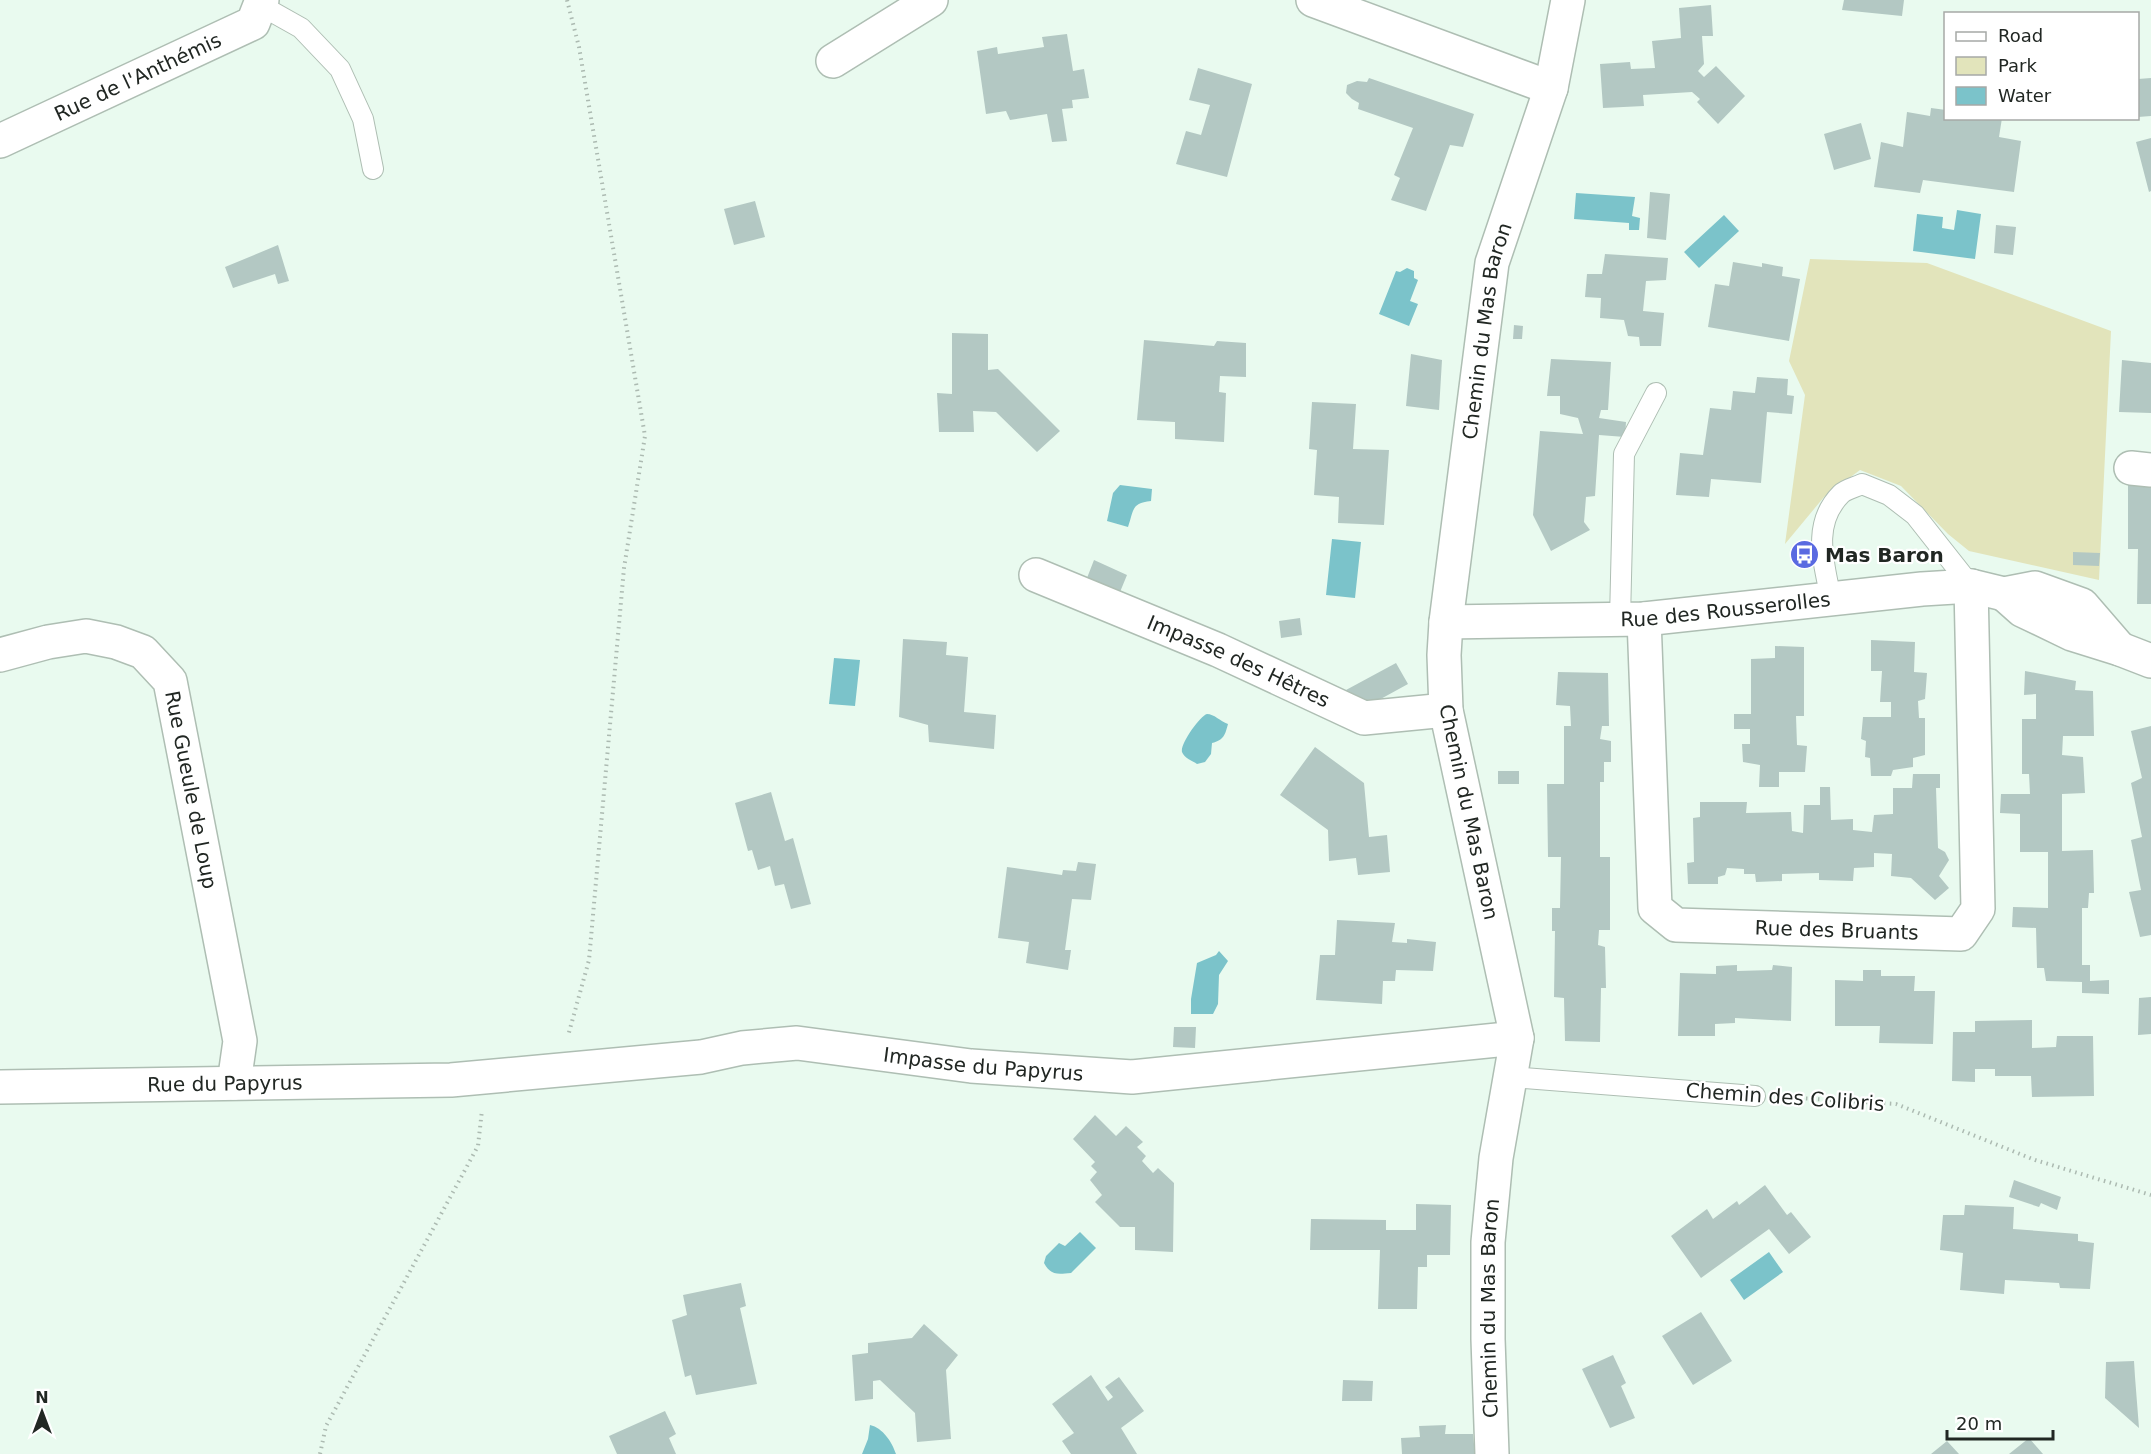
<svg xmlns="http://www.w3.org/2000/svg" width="2151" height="1454" font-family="'DejaVu Sans',sans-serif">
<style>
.green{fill:#e2e4bb}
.water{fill:#7bc3ca}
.building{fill:#b3c8c3}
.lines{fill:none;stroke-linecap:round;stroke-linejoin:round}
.lane-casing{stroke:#aebeb3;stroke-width:22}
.street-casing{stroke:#aebeb3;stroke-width:36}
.path{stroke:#acbab1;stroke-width:4;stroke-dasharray:1.5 4.5;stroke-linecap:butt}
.lane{stroke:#fff;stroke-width:20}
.street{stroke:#fff;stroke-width:33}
.labels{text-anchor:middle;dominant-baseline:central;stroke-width:4.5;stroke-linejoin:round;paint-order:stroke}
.street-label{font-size:20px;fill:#212723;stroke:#fff}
.poi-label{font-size:20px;font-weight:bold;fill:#212723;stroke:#fff;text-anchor:start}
</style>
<rect width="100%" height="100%" fill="#e9faef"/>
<!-- green -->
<path class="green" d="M 1810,259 L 1927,263 L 2111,331 L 2099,580 L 1969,551 L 1948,534 L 1901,486 L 1860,470 L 1824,497 L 1785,544 L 1805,395 L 1789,361 Z"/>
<!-- water -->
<path class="water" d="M 1576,193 L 1635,197 L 1632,216 L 1640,218 L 1639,230 L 1629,230 L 1629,223 L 1574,219 Z
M 1957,210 L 1981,214 L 1975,259 L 1913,251 L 1917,214 L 1943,217 L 1942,228 L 1954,230 Z
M 1724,215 L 1739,231 L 1699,268 L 1684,252 Z
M 1407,268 L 1414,271 L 1414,278 L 1418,280 L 1410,301 L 1418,304 L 1409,326 L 1379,314 L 1396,271 L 1400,272 Z
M 1120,485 L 1152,489 L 1151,501 C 1131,503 1134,510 1128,527 L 1107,521 L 1113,493 Z
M 1332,539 L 1361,542 L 1355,598 L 1326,595 Z
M 834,658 L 860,660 L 855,706 L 829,704 Z
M 1207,714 C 1214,714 1220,721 1228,724 C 1225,735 1224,740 1212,743 L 1211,754 L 1205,762 L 1197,764 C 1193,761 1184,758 1182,752 C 1180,744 1200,716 1207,714 Z
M 1219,951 L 1228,961 L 1219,975 L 1218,1004 L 1213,1014 L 1191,1014 L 1191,999 L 1197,963 L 1216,955 Z
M 1080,1232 L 1096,1248 L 1071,1273 C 1058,1274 1051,1276 1044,1263 L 1046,1256 L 1059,1243 L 1065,1246 Z
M 1769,1252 L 1783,1272 L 1744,1300 L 1730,1280 Z
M 870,1425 C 883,1428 892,1442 896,1454 L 862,1454 L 868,1439 Z"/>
<!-- building -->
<path class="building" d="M 1844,0 L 1904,0 L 1902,16 L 1842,10 Z
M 1711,5 L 1713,36 L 1702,36 L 1704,64 L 1698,71 L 1704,77 L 1716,66 L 1745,96 L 1718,124 L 1697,102 L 1700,99 L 1692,92 L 1643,95 L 1644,106 L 1603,108 L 1600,64 L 1630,62 L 1631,69 L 1655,68 L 1652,41 L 1681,38 L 1679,8 Z
M 1067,34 L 1073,71 L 1084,69 L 1089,98 L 1072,100 L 1073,108 L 1062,109 L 1067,141 L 1052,142 L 1047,114 L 1010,120 L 1006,111 L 986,114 L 977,51 L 997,47 L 998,54 L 1044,47 L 1042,37 Z
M 1198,68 L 1252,84 L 1227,177 L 1176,164 L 1186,131 L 1201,135 L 1210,105 L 1189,100 Z
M 1369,78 L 1474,114 L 1463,147 L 1450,145 L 1426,211 L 1391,200 L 1400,178 L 1394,175 L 1413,128 L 1358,109 L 1359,103 L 1352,99 L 1346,93 L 1347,85 L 1357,81 L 1367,82 Z
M 2151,78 L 2151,116 L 2138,117 L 2138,79 Z
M 1931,108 L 1946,110 L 1946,118 L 2002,118 L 1999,137 L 2021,141 L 2014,192 L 1923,180 L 1920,193 L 1874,187 L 1881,142 L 1903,147 L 1907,112 L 1930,116 Z
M 1861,123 L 1871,159 L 1834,170 L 1824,134 Z
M 2151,138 L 2151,191 L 2149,192 L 2136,142 Z
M 1650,192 L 1670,194 L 1666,240 L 1647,238 Z
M 755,201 L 765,237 L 734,245 L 724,209 Z
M 1996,225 L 2016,227 L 2013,255 L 1994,253 Z
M 278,245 L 289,281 L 278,284 L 275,274 L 233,288 L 225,267 Z
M 1605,254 L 1668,258 L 1666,280 L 1646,281 L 1643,311 L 1664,313 L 1661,346 L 1640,346 L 1639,337 L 1628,336 L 1624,320 L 1600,318 L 1601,298 L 1585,297 L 1587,274 L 1602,274 Z
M 1733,262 L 1762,267 L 1762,263 L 1783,267 L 1782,276 L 1800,279 L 1789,341 L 1708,327 L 1715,284 L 1729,286 Z
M 1514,325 L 1523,326 L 1522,339 L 1513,339 Z
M 952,333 L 988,334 L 988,370 L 998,369 L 1060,431 L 1037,452 L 996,412 L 973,411 L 974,432 L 939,432 L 937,393 L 952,394 Z
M 1144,340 L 1214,346 L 1217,341 L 1246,343 L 1246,377 L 1220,376 L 1219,392 L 1226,393 L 1224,442 L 1175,439 L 1175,422 L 1137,420 Z
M 1411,354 L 1442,360 L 1439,410 L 1406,406 Z
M 1551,359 L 1611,362 L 1608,410 L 1601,410 L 1599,418 L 1626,422 L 1625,437 L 1599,435 L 1595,496 L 1586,497 L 1584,522 L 1590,530 L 1551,551 L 1533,515 L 1540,431 L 1583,434 L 1578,418 L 1560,414 L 1560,396 L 1547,396 Z
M 2122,360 L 2151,363 L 2151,413 L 2119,412 Z
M 1757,377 L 1788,379 L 1787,395 L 1794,396 L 1792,414 L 1767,412 L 1761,483 L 1711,479 L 1709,497 L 1676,495 L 1680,453 L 1703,455 L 1710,408 L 1731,410 L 1733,391 L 1755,393 Z
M 1312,402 L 1356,404 L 1353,449 L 1389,450 L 1384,525 L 1338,523 L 1339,497 L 1314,495 L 1317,450 L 1309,449 Z
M 2151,483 L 2151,604 L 2137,604 L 2138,549 L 2128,549 L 2128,484 Z
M 2073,552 L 2100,553 L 2099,566 L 2073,565 Z
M 1094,560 L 1127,575 L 1120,592 L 1087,578 Z
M 1300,618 L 1302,635 L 1281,638 L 1279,621 Z
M 903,639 L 947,642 L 946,655 L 968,657 L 964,712 L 996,715 L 994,749 L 929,742 L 928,725 L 899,717 Z
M 1871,640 L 1915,642 L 1914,672 L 1927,673 L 1925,699 L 1918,701 L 1919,718 L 1925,718 L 1925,755 L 1913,758 L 1913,767 L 1893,770 L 1891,776 L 1871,776 L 1870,758 L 1865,757 L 1866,741 L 1861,739 L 1863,717 L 1891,717 L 1891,702 L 1880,702 L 1882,671 L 1871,671 Z
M 1775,646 L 1804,647 L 1804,716 L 1796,716 L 1797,745 L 1807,746 L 1805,772 L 1779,772 L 1779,787 L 1759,787 L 1760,765 L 1743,762 L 1742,744 L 1750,744 L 1750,729 L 1734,729 L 1734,714 L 1751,714 L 1751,659 L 1775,658 Z
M 1396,663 L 1408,684 L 1377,701 L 1366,704 L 1352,699 L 1346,690 Z
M 2025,671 L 2076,681 L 2075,690 L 2093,691 L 2094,736 L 2063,736 L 2062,755 L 2083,757 L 2085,793 L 2062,794 L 2062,851 L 2093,850 L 2094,893 L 2089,893 L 2088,908 L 2082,908 L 2082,965 L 2090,965 L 2090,981 L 2109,980 L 2109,994 L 2082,993 L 2082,982 L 2046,981 L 2044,968 L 2037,968 L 2036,928 L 2012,927 L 2013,907 L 2048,908 L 2048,852 L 2020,852 L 2020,814 L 2000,813 L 2001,794 L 2030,794 L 2029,774 L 2022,774 L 2022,719 L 2036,719 L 2036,694 L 2024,695 Z
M 1558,672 L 1608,673 L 1609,726 L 1602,726 L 1600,739 L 1611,741 L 1611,762 L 1604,762 L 1604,782 L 1600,782 L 1600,857 L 1610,857 L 1610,930 L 1599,930 L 1598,945 L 1605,947 L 1606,988 L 1601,988 L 1600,1042 L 1565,1041 L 1564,998 L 1554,997 L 1555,931 L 1552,931 L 1552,908 L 1560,908 L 1561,857 L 1548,857 L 1547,784 L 1564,784 L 1564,726 L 1571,726 L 1570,706 L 1556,705 Z
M 2151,726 L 2151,935 L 2140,937 L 2129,892 L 2141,890 L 2131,840 L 2142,837 L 2131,783 L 2142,778 L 2131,731 Z
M 1315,747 L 1364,783 L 1369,837 L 1387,835 L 1390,872 L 1358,875 L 1356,858 L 1329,861 L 1328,830 L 1280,795 Z
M 1498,771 L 1519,771 L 1519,784 L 1498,784 Z
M 1913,774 L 1940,774 L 1940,788 L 1936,788 L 1938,848 L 1945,852 L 1949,860 L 1939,876 L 1949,888 L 1935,900 L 1911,878 L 1891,876 L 1892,854 L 1874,853 L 1874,867 L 1854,868 L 1853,881 L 1819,880 L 1819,873 L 1782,874 L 1782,881 L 1756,882 L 1755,874 L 1744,874 L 1744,869 L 1727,868 L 1725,875 L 1718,877 L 1718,884 L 1688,884 L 1687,863 L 1694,862 L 1693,818 L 1700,817 L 1700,802 L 1747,802 L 1746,813 L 1791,812 L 1792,831 L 1803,833 L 1804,805 L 1820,805 L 1820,787 L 1830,787 L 1831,820 L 1853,819 L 1853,830 L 1872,832 L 1874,815 L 1893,814 L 1893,788 L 1912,788 Z
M 771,792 L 785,841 L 793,838 L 811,904 L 791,909 L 784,884 L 775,886 L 770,866 L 758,870 L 752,850 L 748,851 L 735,803 Z
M 1078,862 L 1096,864 L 1091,900 L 1072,899 L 1065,950 L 1071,950 L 1068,970 L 1026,963 L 1029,942 L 998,938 L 1007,867 L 1062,875 L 1063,870 L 1076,871 Z
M 1337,920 L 1395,923 L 1392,942 L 1407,943 L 1407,939 L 1436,942 L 1433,971 L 1396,970 L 1395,981 L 1383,981 L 1382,1004 L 1316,1000 L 1320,955 L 1335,955 Z
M 1737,965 L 1737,971 L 1772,970 L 1773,965 L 1792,967 L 1791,1021 L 1735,1018 L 1735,1023 L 1715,1024 L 1715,1036 L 1678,1036 L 1680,973 L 1716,974 L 1716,966 Z
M 1863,970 L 1881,970 L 1881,976 L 1915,976 L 1914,991 L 1935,991 L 1933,1044 L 1879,1043 L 1880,1026 L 1835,1026 L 1835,980 L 1863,981 Z
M 2151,997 L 2151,1034 L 2138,1035 L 2139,998 Z
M 2032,1020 L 2032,1048 L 2056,1047 L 2057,1036 L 2093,1036 L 2094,1096 L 2032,1097 L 2031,1076 L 1995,1076 L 1995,1069 L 1975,1069 L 1975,1082 L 1952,1081 L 1953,1032 L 1975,1032 L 1975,1021 Z
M 1174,1027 L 1196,1027 L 1195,1048 L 1173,1047 Z
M 1095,1115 L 1116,1136 L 1126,1126 L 1143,1142 L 1137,1147 L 1146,1156 L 1142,1161 L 1153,1173 L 1158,1168 L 1174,1183 L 1173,1252 L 1135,1250 L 1135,1227 L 1120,1227 L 1095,1202 L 1102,1195 L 1090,1180 L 1097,1172 L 1091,1166 L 1095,1162 L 1073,1139 Z
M 2014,1180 L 2061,1197 L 2057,1210 L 2041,1203 L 2039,1207 L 2009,1197 Z
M 1765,1185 L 1787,1215 L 1791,1212 L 1811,1237 L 1789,1254 L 1769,1229 L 1701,1278 L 1671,1236 L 1707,1209 L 1713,1219 L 1737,1201 L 1739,1205 Z
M 1416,1204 L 1451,1205 L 1450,1255 L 1427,1255 L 1427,1267 L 1418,1267 L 1417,1309 L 1378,1309 L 1380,1250 L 1310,1250 L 1311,1219 L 1386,1220 L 1386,1230 L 1416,1230 Z
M 1965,1205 L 2014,1207 L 2013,1229 L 2078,1234 L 2078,1241 L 2094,1243 L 2090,1289 L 2060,1288 L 2059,1283 L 2005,1280 L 2004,1294 L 1960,1290 L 1963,1253 L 1940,1250 L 1943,1215 L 1964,1215 Z
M 741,1283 L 746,1306 L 740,1308 L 757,1384 L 696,1395 L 691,1375 L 685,1377 L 672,1320 L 687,1315 L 683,1295 Z
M 1701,1312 L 1732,1361 L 1693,1385 L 1662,1336 Z
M 924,1324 L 958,1355 L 946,1370 L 951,1439 L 917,1442 L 915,1413 L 880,1380 L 873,1381 L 873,1399 L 855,1401 L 852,1355 L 868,1353 L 868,1343 L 912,1338 Z
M 1613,1355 L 1626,1383 L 1621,1386 L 1635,1418 L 1610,1428 L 1582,1369 Z
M 2134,1361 L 2135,1377 L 2139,1428 L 2105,1398 L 2106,1362 Z
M 1091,1375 L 1108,1401 L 1113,1397 L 1105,1387 L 1119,1377 L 1144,1411 L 1121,1428 L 1137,1454 L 1071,1454 L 1062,1441 L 1074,1433 L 1052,1404 Z
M 1343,1380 L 1373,1381 L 1372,1401 L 1342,1401 Z
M 665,1411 L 676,1434 L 669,1438 L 676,1454 L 617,1454 L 609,1436 Z
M 1446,1425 L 1445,1434 L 1473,1434 L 1475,1454 L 1402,1454 L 1401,1438 L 1420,1437 L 1419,1426 Z
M 2029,1438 L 2043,1454 L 2009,1454 Z
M 1947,1441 L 1959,1454 L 1931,1454 Z"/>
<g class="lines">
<defs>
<path id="lane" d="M 260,5 L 301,28 L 340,69 L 363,119 L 373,169
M 1831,599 C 1824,563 1811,524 1841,494 C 1846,489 1856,487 1862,484 L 1889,495 L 1915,515 L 1971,586
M 1620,619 L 1624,454 L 1656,393
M 1511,1077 L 1755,1096"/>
<g id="street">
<path d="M 1313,0 L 1551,88"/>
<path d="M 833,61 L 931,0"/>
<path id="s1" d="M 0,141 L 253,23 L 262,0"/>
<path d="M 2131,468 L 2151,470"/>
<path id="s2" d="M 1036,575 L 1218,650 L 1364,718 L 1446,710"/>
<path d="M 2004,594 L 2022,610 L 2072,634 L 2120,649 L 2151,661"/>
<path id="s3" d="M 1644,619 L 1655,908 L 1676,925 L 1961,934 L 1978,909 L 1971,586"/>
<path id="s4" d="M 1446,622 L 1644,619 L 1922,589 L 1971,586 L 2004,594 L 2035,588 L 2082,605 L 2120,649"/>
<path id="s5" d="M 0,655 L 48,642 L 86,636 L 116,642 L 143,652 L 170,681 L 240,1041 L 234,1083"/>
<path id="s6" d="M 0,1087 L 451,1080 L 701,1057 L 742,1048 L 797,1043 L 971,1066 L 1132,1077 L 1517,1038"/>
<path id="s7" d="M 1492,1454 L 1488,1339 L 1488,1242 L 1496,1158 L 1517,1038 L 1446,710 L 1444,655 L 1446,622 L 1492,263 L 1551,88 L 1568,0"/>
</g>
</defs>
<!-- lane casing -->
<use href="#lane" class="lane-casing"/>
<!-- street casing -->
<use href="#street" class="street-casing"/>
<!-- path -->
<path class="path" d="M 567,0 L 579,47 L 645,436 L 624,568 L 589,960 L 568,1036
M 1782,1097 L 1896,1104 L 2035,1160 L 2151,1195
M 320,1454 L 326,1426 L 478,1146 L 482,1110"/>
<!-- lane -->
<use href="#lane" class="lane"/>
<!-- street -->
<use href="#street" class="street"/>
</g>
<!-- icons -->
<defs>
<symbol id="bus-disc" viewBox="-11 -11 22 22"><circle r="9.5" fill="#5a6ae1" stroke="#fff"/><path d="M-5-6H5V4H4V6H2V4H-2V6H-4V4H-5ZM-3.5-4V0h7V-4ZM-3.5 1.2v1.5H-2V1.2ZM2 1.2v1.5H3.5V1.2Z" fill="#fff"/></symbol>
</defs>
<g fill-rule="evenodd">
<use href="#bus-disc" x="1788" y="538" width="33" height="33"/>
</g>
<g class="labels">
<!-- street labels -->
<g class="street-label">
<text stroke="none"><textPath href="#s1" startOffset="152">Rue de l'Anthémis</textPath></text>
<text stroke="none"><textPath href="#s7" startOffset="1136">Chemin du Mas Baron</textPath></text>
<text stroke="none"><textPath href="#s4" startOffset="280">Rue des Rousserolles</textPath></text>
<text stroke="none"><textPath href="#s2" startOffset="220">Impasse des Hêtres</textPath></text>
<text stroke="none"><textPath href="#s5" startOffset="298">Rue Gueule de Loup</textPath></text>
<text transform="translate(1469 812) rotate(78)">Chemin du Mas Baron</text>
<text stroke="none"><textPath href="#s3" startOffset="477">Rue des Bruants</textPath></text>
<text stroke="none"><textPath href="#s6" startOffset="987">Impasse du Papyrus</textPath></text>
<text stroke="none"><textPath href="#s6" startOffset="225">Rue du Papyrus</textPath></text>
<text transform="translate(1785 1097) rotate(4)">Chemin des Colibris</text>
<text stroke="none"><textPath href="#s7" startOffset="146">Chemin du Mas Baron</textPath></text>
</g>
<!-- poi labels -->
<g class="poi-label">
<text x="1825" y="555">Mas Baron</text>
</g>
</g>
<!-- legend -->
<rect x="1944" y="12" width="195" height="108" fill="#ffffff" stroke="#a6a9a7" stroke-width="1.5"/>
<rect x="1956" y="32" width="30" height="9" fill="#ffffff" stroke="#a6a9a7" stroke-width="1.5"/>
<text x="1998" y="42" font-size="18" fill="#212723">Road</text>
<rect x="1956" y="57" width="30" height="18" fill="#e2e4bb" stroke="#a6a9a7" stroke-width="1.5"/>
<text x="1998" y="72" font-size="18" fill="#212723">Park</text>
<rect x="1956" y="87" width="30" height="18" fill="#7bc3ca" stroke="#a6a9a7" stroke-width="1.5"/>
<text x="1998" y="102" font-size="18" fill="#212723">Water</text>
<!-- north arrow -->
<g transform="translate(42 1412)" stroke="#ffffff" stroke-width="4.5" paint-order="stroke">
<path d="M0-4.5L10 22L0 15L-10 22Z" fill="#212723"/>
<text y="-9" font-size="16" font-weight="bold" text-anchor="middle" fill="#212723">N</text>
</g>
<!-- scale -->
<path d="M1947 1430v9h106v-9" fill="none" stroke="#212723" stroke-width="3"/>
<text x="1956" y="1430" font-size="18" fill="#212723" stroke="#ffffff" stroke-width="4.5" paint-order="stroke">20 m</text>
</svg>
